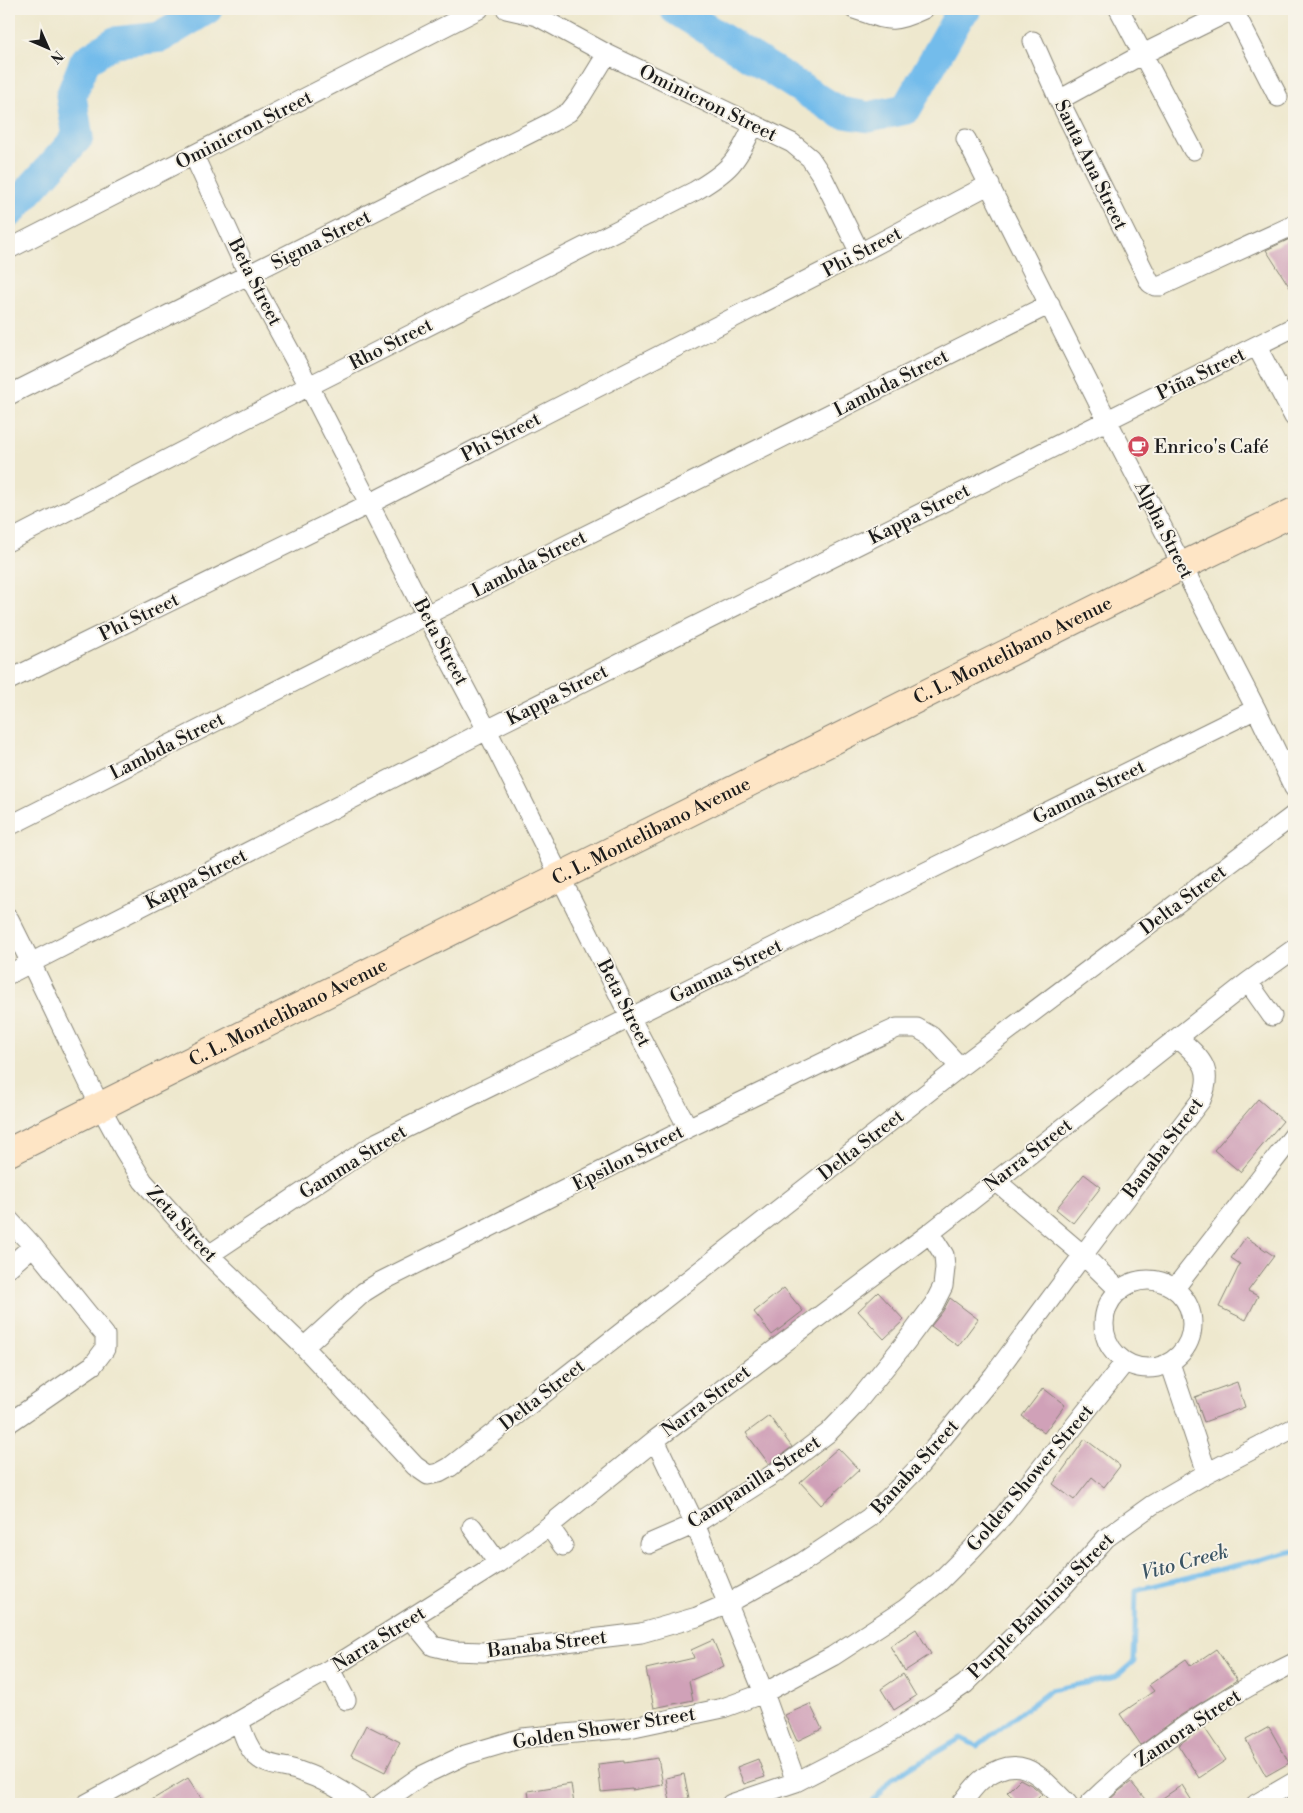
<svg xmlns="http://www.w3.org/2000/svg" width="1303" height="1813" font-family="'Libre Bodoni',serif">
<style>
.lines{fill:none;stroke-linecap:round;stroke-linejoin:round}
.stream{stroke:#73bceb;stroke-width:5}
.river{stroke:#73bceb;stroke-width:31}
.building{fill:#d0a1b8}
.street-casing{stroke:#858275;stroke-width:21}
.secondary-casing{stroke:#858275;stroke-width:30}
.street{stroke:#fff;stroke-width:19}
.secondary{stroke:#fee5c5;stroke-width:28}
.labels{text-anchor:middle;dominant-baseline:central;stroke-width:4;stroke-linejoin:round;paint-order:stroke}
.street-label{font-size:19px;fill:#1c1c1c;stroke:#f7f3e8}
.poi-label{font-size:19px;fill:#1c1c1c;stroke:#f7f3e8;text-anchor:start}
.water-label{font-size:20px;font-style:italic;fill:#3a5464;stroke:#f7f3e8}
</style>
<rect width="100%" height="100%" fill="#f7f3e8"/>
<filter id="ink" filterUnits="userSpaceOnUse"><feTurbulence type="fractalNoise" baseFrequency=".02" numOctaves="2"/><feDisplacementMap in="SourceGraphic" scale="10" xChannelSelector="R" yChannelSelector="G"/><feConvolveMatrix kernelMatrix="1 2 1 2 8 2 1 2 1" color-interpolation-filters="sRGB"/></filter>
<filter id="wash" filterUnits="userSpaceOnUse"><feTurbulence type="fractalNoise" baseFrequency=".0096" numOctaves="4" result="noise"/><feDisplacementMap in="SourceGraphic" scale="20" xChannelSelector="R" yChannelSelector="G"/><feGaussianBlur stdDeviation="1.12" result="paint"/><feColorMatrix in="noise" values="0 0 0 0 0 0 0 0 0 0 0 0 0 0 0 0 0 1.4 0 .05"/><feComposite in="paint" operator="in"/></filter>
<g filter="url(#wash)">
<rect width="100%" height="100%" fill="#eee8ce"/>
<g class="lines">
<!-- stream -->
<path class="stream" d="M 871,1804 L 892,1778 L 961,1738 L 977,1746 L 1051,1690 L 1116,1677 L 1134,1661 L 1136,1590 L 1294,1551"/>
<!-- river -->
<path class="river" d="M 675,9 L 839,112 L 869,117 L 906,109 L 959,16 L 966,9
M 9,213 L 78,137 L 71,96 L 85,61 L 115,42 L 161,37 L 207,9"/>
</g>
<g id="blocks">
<!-- building -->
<path class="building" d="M 1294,237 L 1294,294 L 1266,250 Z
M 1258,1099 L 1283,1121 L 1240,1172 L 1214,1150 Z
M 1084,1174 L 1101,1187 L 1073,1223 L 1056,1209 Z
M 1246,1237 L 1274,1256 L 1248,1291 L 1258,1296 L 1246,1320 L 1219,1307 L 1240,1264 L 1231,1258 Z
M 784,1288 L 803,1311 L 772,1335 L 754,1312 Z
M 878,1292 L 904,1320 L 884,1339 L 858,1311 Z
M 950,1298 L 978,1319 L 958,1346 L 931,1326 L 943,1311 Z
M 1237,1382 L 1245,1407 L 1204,1422 L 1195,1397 Z
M 1043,1388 L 1065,1405 L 1044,1433 L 1022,1416 Z
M 769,1416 L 792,1447 L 769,1464 L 746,1433 Z
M 1085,1439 L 1120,1466 L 1104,1487 L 1092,1477 L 1074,1500 L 1053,1484 Z
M 838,1448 L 859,1470 L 821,1505 L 800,1482 Z
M 916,1629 L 931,1654 L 905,1671 L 890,1646 Z
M 713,1640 L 724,1666 L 689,1681 L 693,1700 L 654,1708 L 646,1669 L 694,1658 L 691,1650 Z
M 1216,1649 L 1237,1680 L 1180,1716 L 1141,1745 L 1120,1714 L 1154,1691 L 1149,1685 L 1186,1659 L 1191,1666 Z
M 903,1674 L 916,1696 L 894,1710 L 881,1689 Z
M 810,1704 L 822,1729 L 797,1741 L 785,1715 Z
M 366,1725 L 400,1742 L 385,1772 L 351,1755 Z
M 1204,1727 L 1226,1760 L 1199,1778 L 1178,1745 Z
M 1269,1727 L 1289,1763 L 1266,1776 L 1246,1740 Z
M 658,1758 L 663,1785 L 632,1790 L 632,1789 L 601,1792 L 598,1764 L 624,1761 L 624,1763 Z
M 758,1759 L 765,1777 L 744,1784 L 737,1767 Z
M 684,1774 L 689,1798 L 670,1802 L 666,1778 Z
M 188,1778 L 205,1804 L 145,1804 Z
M 1020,1779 L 1033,1786 L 1042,1794 L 1032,1804 L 1020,1804 L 1007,1792 Z
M 1131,1782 L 1149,1804 L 1105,1804 L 1119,1791 Z
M 571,1784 L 574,1804 L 530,1804 L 528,1791 Z
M 1182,1785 L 1194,1804 L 1154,1804 Z"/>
</g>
</g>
<g filter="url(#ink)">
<use href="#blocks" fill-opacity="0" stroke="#858275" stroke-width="1"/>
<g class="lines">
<defs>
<path id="street" d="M 506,9 L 537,16 L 607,54 L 792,143 L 810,158 L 822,176 L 860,253
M 854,9 C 888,20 890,25 924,9
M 1119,9 L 1193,150
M 1233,9 L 1278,97
M 1033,41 L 1059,100 L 1150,283 L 1155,286 L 1161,286 L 1294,225
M 1059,100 L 1143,54 L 1234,9
M 966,139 L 1107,420 L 1256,709 L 1294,788
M 194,156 L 249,276 L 309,386 L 426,615 L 487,730 L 631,1019 L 688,1128
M 9,249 L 479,9
M 1257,347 L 1294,417
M 9,395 L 552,122 L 569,112 L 580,98 L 607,54
M 9,541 L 309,386 L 695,191 C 729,171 737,162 753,126
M 9,680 L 369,504 L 860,253 L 990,184
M 9,826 L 426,615 L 1050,304
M 9,919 L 31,963 L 100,1106 L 124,1150 L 143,1181 L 209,1255 L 304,1347 L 415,1466 L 428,1475 L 439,1473 L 450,1467 L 960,1067 L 1294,815
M 9,974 L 487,730 L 1294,327
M 1248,982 L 1272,1016
M 996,1181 L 1083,1255 L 1120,1291
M 9,1220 L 33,1246 L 105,1335 L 105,1349 L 93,1365 L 9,1423
M 209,1255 L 378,1142 L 1256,709
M 9,1267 L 33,1246
M1104 1324a44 44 0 1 1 88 0a44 44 0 1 1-88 0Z
M 1175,1288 L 1294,1135
M 304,1347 L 364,1292 L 380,1282 L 688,1128 L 849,1050 L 897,1028 L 917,1028 L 931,1036 L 960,1067
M 1170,1363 L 1207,1473
M 655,1440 L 695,1524 L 764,1693 L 796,1782
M 549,1526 L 563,1546
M 472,1527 L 498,1563
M 649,1544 L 695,1524 L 778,1471 L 828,1433 L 854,1406 L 905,1343 L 934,1304 L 943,1286 L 945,1268 L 944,1255 L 930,1233
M 411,1619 L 433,1646 L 454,1651 L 483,1652 L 641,1633 L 697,1617 L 727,1604 L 803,1562 L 869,1518 L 917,1469 L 994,1375 L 1083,1255 L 1201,1100 C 1215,1068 1200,1058 1178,1038
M 330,1669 L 346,1700
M 239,1721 C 243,1733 247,1747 256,1756 C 266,1766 283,1766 296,1770 C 320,1778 342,1789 361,1804
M 86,1804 L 239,1721 L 330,1669 L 498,1563 L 549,1526 L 655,1440 L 930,1233 L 1248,982 L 1294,949
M 381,1804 L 421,1776 L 465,1755 L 522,1738 L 629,1728 L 723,1708 L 764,1693 L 833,1656 L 905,1609 L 939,1582 L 972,1549 L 1004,1515 L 1125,1362
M 731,1804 L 796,1782 L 885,1736 L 940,1701 L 965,1684 L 1029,1621 L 1061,1589 L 1106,1538 L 1152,1505 L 1207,1473 L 1294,1428
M 961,1804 C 968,1796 975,1784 984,1778 C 1023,1750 1041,1778 1068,1804
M 1089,1804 C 1148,1747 1220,1699 1294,1663
M 1256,1804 L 1294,1782"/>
<g id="secondary">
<path id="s1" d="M 9,1152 L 1182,566 L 1294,512"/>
</g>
</defs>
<!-- street casing -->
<use href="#street" class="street-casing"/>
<!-- secondary casing -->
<use href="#secondary" class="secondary-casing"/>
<!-- street -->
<use href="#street" class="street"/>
<!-- secondary -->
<use href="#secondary" class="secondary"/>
</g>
</g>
<!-- icons -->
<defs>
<symbol id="cafe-disc" viewBox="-11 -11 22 22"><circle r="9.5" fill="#d1495b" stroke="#f7f3e8"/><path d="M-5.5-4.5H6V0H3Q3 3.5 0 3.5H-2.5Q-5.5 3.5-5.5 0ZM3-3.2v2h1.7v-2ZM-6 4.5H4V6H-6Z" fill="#fff"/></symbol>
</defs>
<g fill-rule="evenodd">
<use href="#cafe-disc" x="1126" y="434" width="25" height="25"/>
</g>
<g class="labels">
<!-- street labels -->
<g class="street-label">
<text transform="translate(708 103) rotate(26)">Ominicron Street</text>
<text transform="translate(244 130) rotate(-27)">Ominicron Street</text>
<text transform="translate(1091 165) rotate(64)">Santa Ana Street</text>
<text transform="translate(321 240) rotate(-27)">Sigma Street</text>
<text transform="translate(862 252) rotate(-28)">Phi Street</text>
<text transform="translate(255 282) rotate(63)">Beta Street</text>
<text transform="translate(391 344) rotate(-27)">Rho Street</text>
<text transform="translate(1201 374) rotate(-26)">Piña Street</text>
<text transform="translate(891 383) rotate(-27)">Lambda Street</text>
<text transform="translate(501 437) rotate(-27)">Phi Street</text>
<text transform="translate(919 514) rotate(-27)">Kappa Street</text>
<text transform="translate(1164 530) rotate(63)">Alpha Street</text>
<text transform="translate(529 564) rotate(-27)">Lambda Street</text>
<text transform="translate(139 617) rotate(-26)">Phi Street</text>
<text transform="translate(441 642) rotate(62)">Beta Street</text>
<text stroke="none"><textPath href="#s1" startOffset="1122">C. L. Montelibano Avenue</textPath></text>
<text transform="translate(557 695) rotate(-27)">Kappa Street</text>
<text transform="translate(167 746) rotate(-27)">Lambda Street</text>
<text transform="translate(1089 792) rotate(-26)">Gamma Street</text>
<text stroke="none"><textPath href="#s1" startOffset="718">C. L. Montelibano Avenue</textPath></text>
<text transform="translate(196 879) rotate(-27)">Kappa Street</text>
<text transform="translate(1183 900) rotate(-37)">Delta Street</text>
<text transform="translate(726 971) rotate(-26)">Gamma Street</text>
<text transform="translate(624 1003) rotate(63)">Beta Street</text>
<text stroke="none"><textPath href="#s1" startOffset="312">C. L. Montelibano Avenue</textPath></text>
<text transform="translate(861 1145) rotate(-38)">Delta Street</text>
<text transform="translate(1163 1148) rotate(-53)">Banaba Street</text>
<text transform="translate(1028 1155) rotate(-38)">Narra Street</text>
<text transform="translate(628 1158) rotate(-27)">Epsilon Street</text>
<text transform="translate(353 1162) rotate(-32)">Gamma Street</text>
<text transform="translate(182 1224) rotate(48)">Zeta Street</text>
<text transform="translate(542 1395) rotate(-38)">Delta Street</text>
<text transform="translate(706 1401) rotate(-37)">Narra Street</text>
<text transform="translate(915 1467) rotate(-48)">Banaba Street</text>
<text transform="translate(1030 1478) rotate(-50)">Golden Shower Street</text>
<text transform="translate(754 1482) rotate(-33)">Campanilla Street</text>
<text transform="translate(1041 1606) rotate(-45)">Purple Bauhinia Street</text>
<text transform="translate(379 1639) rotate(-32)">Narra Street</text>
<text transform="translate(547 1644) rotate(-7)">Banaba Street</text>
<text transform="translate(604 1728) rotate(-9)">Golden Shower Street</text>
<text transform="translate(1188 1728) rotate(-34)">Zamora Street</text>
</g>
<!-- poi labels -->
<g class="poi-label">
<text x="1154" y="447">Enrico's Café</text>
</g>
<!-- water labels -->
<g class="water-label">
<text transform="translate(1185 1563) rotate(-15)">Vito Creek</text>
</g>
</g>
<!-- margin -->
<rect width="1303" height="1813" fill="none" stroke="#f7f3e8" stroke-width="30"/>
<!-- north arrow -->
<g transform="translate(48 48) rotate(135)" stroke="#f7f3e8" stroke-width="4" paint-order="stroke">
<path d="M0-4L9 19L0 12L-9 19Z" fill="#1c1c1c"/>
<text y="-8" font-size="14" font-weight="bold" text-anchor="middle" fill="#1c1c1c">N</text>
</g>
</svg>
